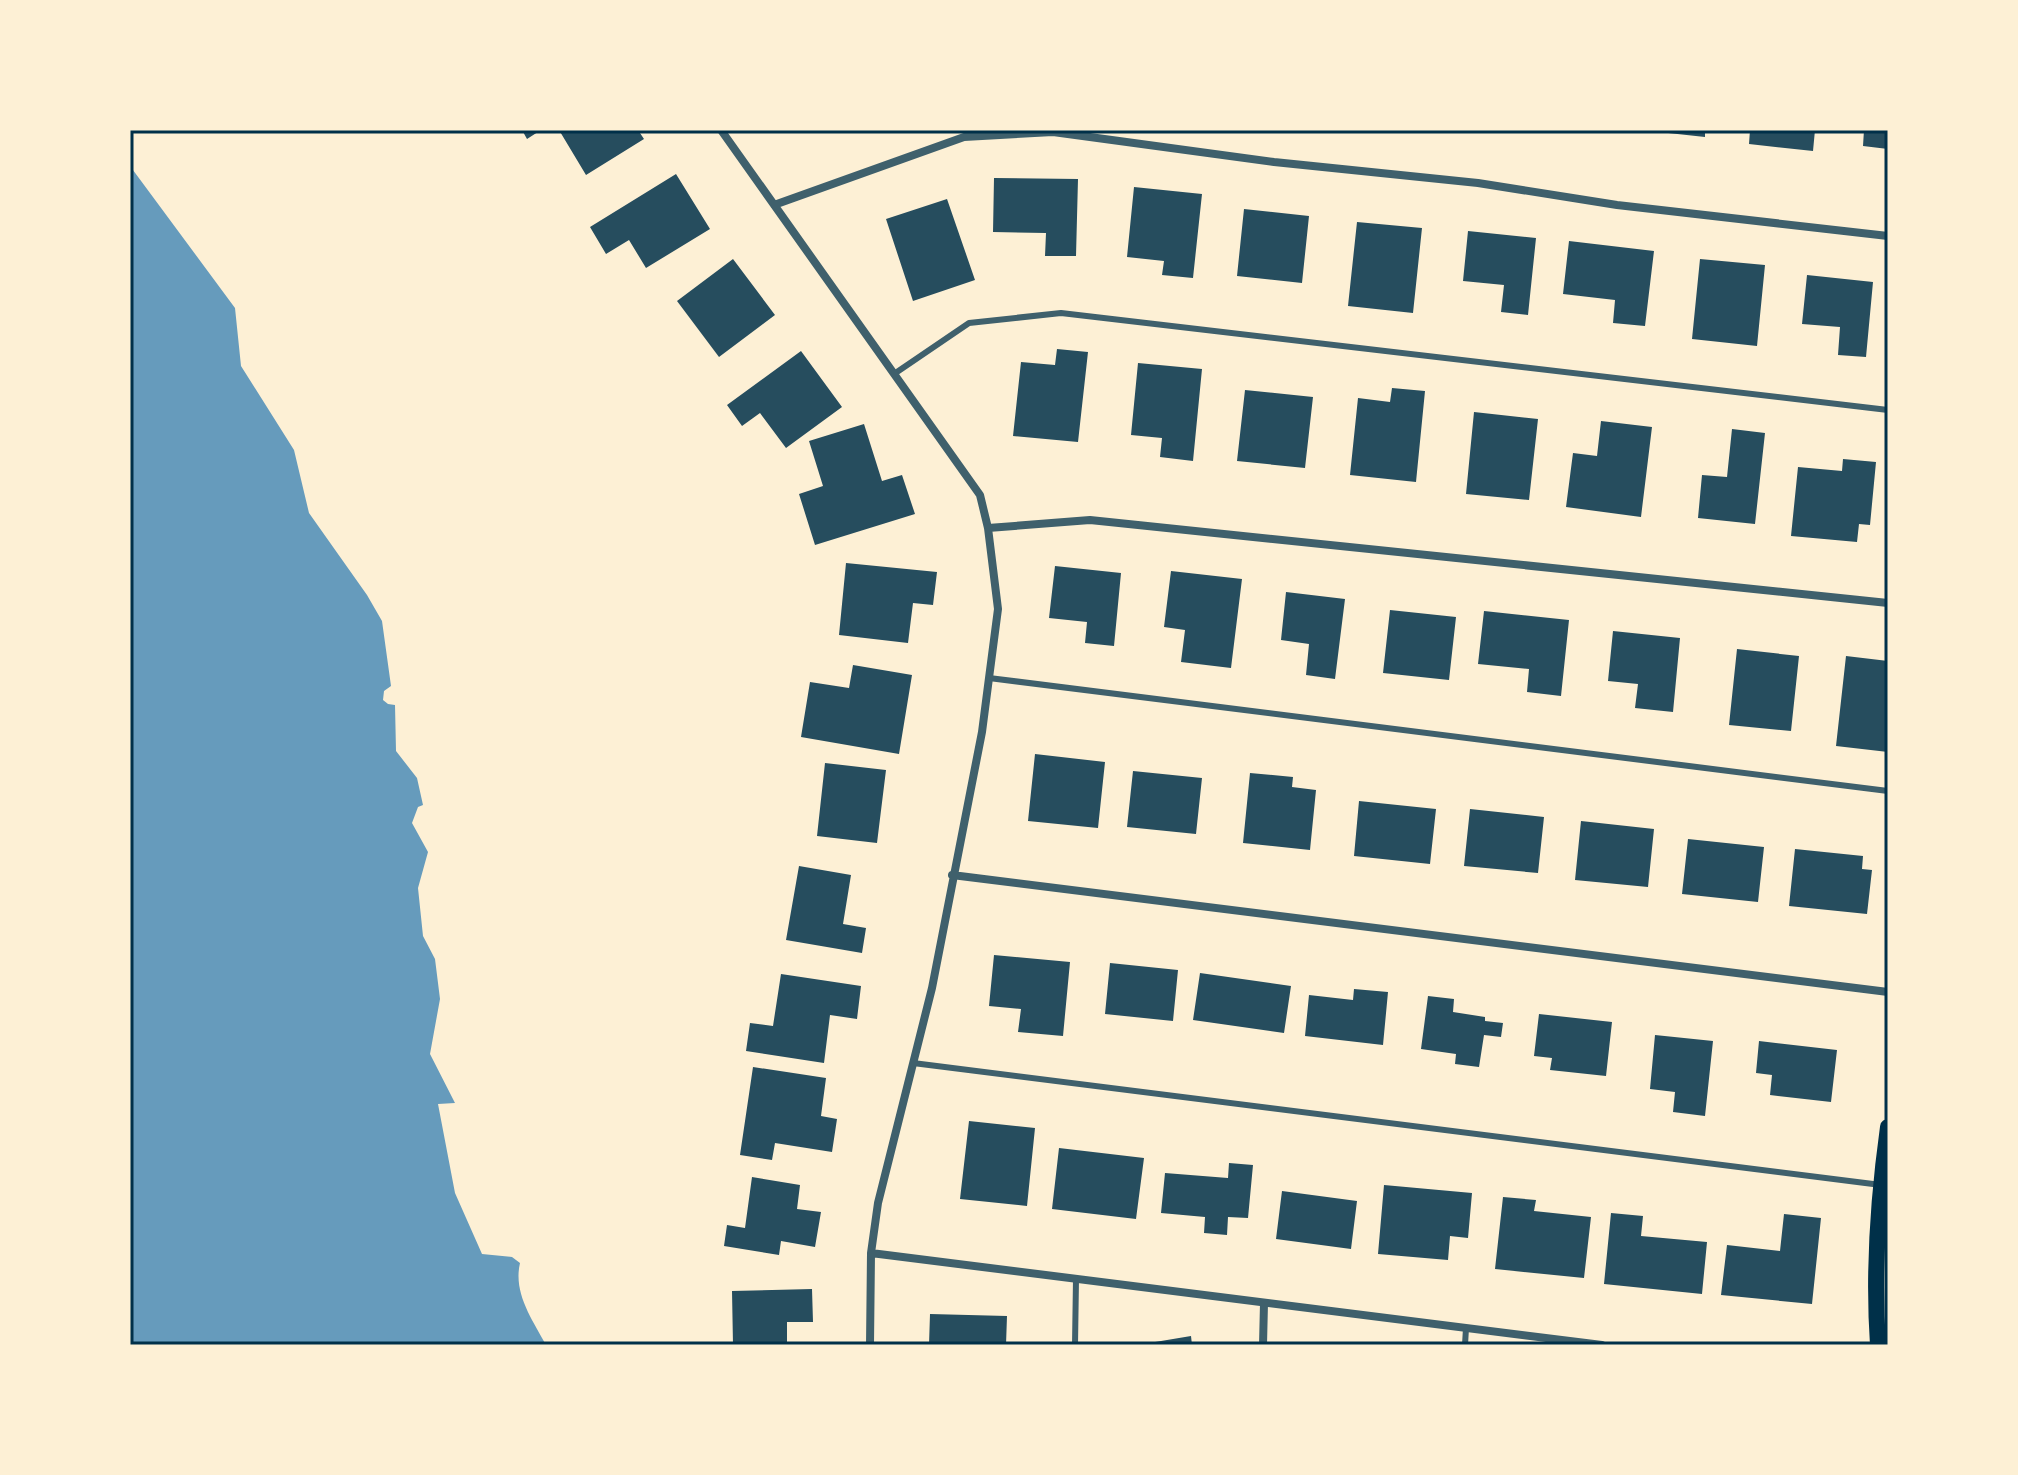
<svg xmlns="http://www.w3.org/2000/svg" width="2018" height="1475" font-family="'Alegreya Sans',sans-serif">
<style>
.water{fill:#669bbc}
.building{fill:#264d5e}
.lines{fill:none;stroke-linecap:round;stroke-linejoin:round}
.service{stroke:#3f606c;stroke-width:6}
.minor{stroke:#3f606c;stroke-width:8}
.secondary{stroke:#003049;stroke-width:16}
.neatline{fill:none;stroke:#003049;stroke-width:3}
</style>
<rect width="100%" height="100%" fill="#fdf0d5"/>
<!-- water -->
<path class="water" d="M 130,166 L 235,308 L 241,366 L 294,450 L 309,513 L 367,595 L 382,621 L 391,686 L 384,691 L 383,700 L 388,704 L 395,705 L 396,751 L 417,778 L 423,805 L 418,807 L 412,823 L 428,852 L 418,888 L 423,936 L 435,959 L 440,999 L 430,1054 L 455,1103 L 438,1104 L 455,1193 L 482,1254 L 512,1257 L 520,1263 C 513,1293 532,1319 546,1345 L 130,1345 Z"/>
<!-- building -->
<path class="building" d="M 522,130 L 541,130 L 527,139 Z
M 559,130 L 638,130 L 644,139 L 586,175 Z
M 1659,130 L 1705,130 L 1705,137 L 1659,132 Z
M 1750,130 L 1815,130 L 1813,151 L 1749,144 Z
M 1864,130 L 1888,130 L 1888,149 L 1863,146 Z
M 676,174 L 710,229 L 646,268 L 629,240 L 606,254 L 590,227 Z
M 994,178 L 1078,179 L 1076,256 L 1045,256 L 1046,233 L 993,232 Z
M 1134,187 L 1202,194 L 1193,278 L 1162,275 L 1164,261 L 1127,257 Z
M 947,199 L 975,280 L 913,301 L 886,219 Z
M 1244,209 L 1309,216 L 1302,283 L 1237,276 Z
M 1357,222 L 1422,228 L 1413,313 L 1348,306 Z
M 1468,231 L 1536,238 L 1528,315 L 1501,312 L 1504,285 L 1463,281 Z
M 1569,241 L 1654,251 L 1645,326 L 1613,323 L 1615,300 L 1563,294 Z
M 733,259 L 775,315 L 719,357 L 677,301 Z
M 1700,259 L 1765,265 L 1757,346 L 1692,339 Z
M 1807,275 L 1873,282 L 1866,357 L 1838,355 L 1840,327 L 1802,324 Z
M 1057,349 L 1088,352 L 1078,442 L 1013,436 L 1021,362 L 1055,365 Z
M 801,351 L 842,407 L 786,448 L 760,413 L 742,426 L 727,405 Z
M 1138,363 L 1202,369 L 1193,461 L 1160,457 L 1162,438 L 1131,435 Z
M 1392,388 L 1425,391 L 1416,482 L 1350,475 L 1358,398 L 1390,402 Z
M 1245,390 L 1313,397 L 1305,468 L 1237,461 Z
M 1474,412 L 1538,419 L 1529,500 L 1466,494 Z
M 1601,421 L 1652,427 L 1641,517 L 1566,507 L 1573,453 L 1597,456 Z
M 864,424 L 882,481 L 902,475 L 915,514 L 815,545 L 799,494 L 823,486 L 809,441 Z
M 1732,429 L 1765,433 L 1755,524 L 1698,518 L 1702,475 L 1727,477 Z
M 1843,459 L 1876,462 L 1870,525 L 1859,524 L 1857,542 L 1791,536 L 1798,467 L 1842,471 Z
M 846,563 L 937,572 L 933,605 L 913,603 L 908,643 L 839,635 Z
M 1055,566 L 1121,573 L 1114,646 L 1085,643 L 1087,622 L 1049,618 Z
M 1171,571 L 1242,579 L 1231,668 L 1181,662 L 1185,630 L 1164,627 Z
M 1286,592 L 1345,599 L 1335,679 L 1306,675 L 1309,644 L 1281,640 Z
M 1390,610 L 1456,617 L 1449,680 L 1383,673 Z
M 1484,611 L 1569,620 L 1561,696 L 1527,692 L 1529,669 L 1478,664 Z
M 1613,631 L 1680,638 L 1673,712 L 1635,708 L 1638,684 L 1608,681 Z
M 1737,649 L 1799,656 L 1791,731 L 1729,725 Z
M 1846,656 L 1888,661 L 1888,752 L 1836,746 Z
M 853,665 L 912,675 L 899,754 L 801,737 L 810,682 L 849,688 Z
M 1035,754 L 1105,762 L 1098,828 L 1028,821 Z
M 825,763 L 886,770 L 877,843 L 817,836 Z
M 1133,771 L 1202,778 L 1196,834 L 1127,827 Z
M 1250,773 L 1293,777 L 1292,787 L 1316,790 L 1310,850 L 1243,843 Z
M 1359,801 L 1436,809 L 1430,864 L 1354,856 Z
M 1470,809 L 1544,817 L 1538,873 L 1464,866 Z
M 1581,821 L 1654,829 L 1648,887 L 1575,880 Z
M 1688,839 L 1764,847 L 1758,902 L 1682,894 Z
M 1795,849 L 1863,856 L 1862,869 L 1872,870 L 1867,914 L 1789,906 Z
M 799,866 L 851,875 L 843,924 L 866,928 L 862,953 L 786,940 Z
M 994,955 L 1070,962 L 1063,1036 L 1018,1032 L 1021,1009 L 989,1006 Z
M 1110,963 L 1178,970 L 1173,1021 L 1105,1014 Z
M 1200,973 L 1291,986 L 1284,1033 L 1193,1020 Z
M 781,974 L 861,986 L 857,1019 L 830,1015 L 824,1063 L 746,1051 L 750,1023 L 773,1026 Z
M 1354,989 L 1388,992 L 1383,1045 L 1305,1036 L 1309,995 L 1353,1000 Z
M 1428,996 L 1454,999 L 1453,1012 L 1485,1017 L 1485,1021 L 1503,1023 L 1501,1037 L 1484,1035 L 1479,1067 L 1455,1064 L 1456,1054 L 1421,1049 Z
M 1539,1014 L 1612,1022 L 1606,1076 L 1550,1070 L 1552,1058 L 1534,1056 Z
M 1655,1035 L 1713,1041 L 1705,1116 L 1673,1112 L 1675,1092 L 1650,1089 Z
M 1759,1041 L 1837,1050 L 1831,1102 L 1770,1095 L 1772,1075 L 1756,1073 Z
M 753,1067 L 826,1078 L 821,1116 L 837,1119 L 832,1152 L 775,1143 L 772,1160 L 740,1155 Z
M 969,1121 L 1035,1128 L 1027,1206 L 960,1199 Z
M 1059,1148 L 1144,1158 L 1136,1219 L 1052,1209 Z
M 1229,1163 L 1253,1165 L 1248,1218 L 1228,1217 L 1227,1235 L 1204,1233 L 1205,1217 L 1161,1213 L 1165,1173 L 1228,1178 Z
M 752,1177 L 800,1185 L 797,1209 L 821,1212 L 815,1247 L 781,1241 L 779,1255 L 724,1246 L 727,1225 L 745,1228 Z
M 1384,1185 L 1472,1193 L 1468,1238 L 1450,1236 L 1448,1260 L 1378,1254 Z
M 1282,1191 L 1357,1201 L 1351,1249 L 1276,1239 Z
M 1503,1197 L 1536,1200 L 1534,1211 L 1591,1217 L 1584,1278 L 1495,1269 Z
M 1611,1213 L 1643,1216 L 1641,1236 L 1707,1242 L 1702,1294 L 1604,1284 Z
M 1784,1214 L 1821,1218 L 1812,1304 L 1721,1295 L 1727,1245 L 1780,1251 Z
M 812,1289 L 813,1322 L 787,1322 L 787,1345 L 733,1345 L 732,1291 Z
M 930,1314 L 1007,1316 L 1006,1345 L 929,1345 Z
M 1191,1336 L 1192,1345 L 1149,1345 L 1149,1343 Z"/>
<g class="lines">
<!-- service -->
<path class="service" d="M 894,374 L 969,323 L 1061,313 L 1888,410
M 989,678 L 1888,791
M 913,1063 L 1881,1185
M 1075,1345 L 1076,1279
M 1465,1345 L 1466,1328"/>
<!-- minor -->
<path class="minor" d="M 721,130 L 980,495 L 988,528 L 998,609 L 989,678 L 982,732 L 932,988 L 878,1203 L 871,1253 L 870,1345
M 774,205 L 964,137 L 1053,132 L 1274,162 L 1478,183 L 1617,205 L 1888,236
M 988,528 L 1090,520 L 1888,603
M 952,875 L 1888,992
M 871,1253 L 1602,1345
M 1263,1345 L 1264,1303"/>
<!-- secondary -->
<path class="secondary" d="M 1878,1345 C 1873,1272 1878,1199 1888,1127"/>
</g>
<!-- border -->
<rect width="2018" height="1475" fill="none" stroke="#fdf0d5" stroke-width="264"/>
<rect x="132" y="132" width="1754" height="1211" class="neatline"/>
</svg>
